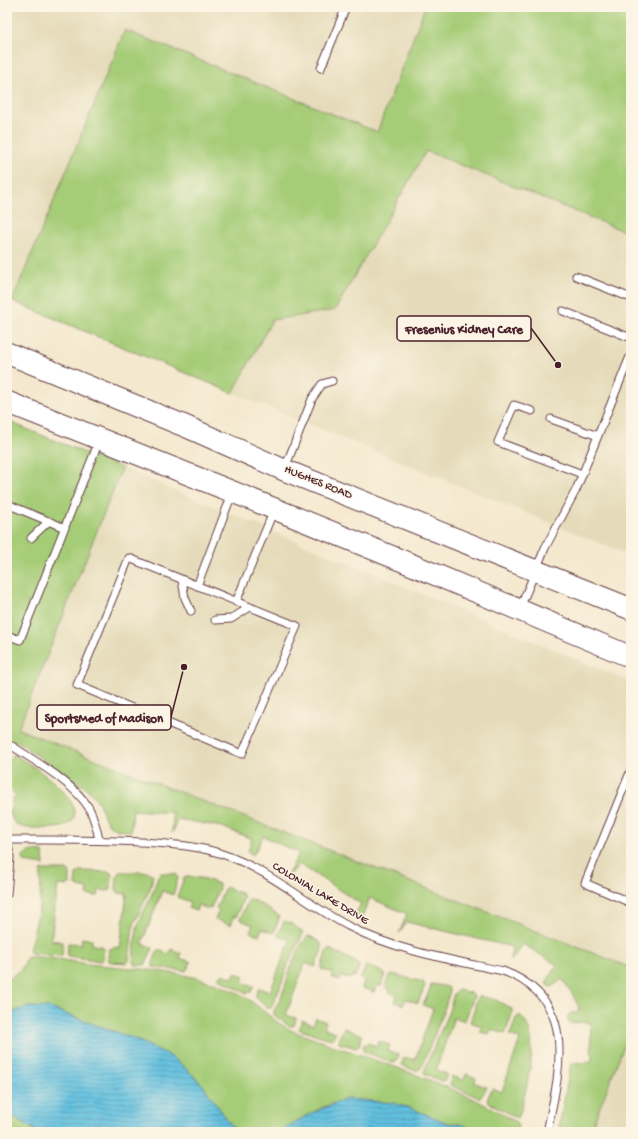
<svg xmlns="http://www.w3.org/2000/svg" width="638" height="1139" font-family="'Gochi Hand',sans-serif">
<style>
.built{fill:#e5dbba}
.green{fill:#a5cc77;stroke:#787651}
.water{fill:url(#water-rules);stroke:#567085}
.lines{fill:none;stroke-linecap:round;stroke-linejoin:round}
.lane-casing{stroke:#643d43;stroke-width:9}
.secondary-casing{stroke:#643d43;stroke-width:23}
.lane{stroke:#fff;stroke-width:7}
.secondary{stroke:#fff;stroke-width:21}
.labels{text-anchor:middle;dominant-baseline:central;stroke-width:3;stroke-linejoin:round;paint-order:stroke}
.street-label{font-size:12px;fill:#4a1f2b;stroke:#fcf5e5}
.leader{fill:none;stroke:#4a1f2b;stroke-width:1.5}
.callout-dot{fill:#4a1f2b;stroke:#fcf5e5;stroke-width:1.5}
.callout{fill:#fcf5e5;stroke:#4a1f2b;stroke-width:1.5}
.callout-label{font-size:13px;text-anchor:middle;font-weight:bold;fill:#4a1f2b}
</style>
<defs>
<pattern id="water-rules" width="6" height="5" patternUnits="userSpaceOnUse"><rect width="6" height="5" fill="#61c0df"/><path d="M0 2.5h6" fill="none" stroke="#529bb5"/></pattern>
</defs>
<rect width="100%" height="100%" fill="#fcf5e5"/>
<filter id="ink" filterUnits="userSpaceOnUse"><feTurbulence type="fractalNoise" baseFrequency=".025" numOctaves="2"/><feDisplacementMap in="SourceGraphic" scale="8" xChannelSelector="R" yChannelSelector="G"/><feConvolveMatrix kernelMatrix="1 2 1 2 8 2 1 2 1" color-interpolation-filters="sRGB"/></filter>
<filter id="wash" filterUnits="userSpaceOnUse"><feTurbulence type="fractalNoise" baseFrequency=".012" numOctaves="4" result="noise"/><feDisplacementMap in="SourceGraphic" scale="16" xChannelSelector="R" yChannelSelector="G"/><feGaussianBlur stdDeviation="0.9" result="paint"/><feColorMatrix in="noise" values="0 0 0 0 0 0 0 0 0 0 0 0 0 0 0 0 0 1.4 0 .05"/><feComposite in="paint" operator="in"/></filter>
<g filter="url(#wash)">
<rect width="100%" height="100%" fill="#f4e8ce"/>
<!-- built -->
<path class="built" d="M 7,7 L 425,7 L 377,132 L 125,30 L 12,301 L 7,299 Z
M 426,151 L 631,234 L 631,556 L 233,393 L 272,320 L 335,310 Z
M 122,468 L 631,682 L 631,968 L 18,729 Z
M 631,1028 L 631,1132 L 590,1132 Z"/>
<!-- green -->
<path class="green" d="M 425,7 L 631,7 L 631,234 L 426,151 L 335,310 L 272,320 L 233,393 L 12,301 L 125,30 L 377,132 Z
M 7,421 L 122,468 L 18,729 L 631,968 L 631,1028 L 590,1132 L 558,1132 L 571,1063 L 592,1062 L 590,1022 L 570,1023 L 567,1018 L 569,1014 L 580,1010 L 572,993 L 562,979 L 552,987 L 548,986 L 546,983 L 557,965 L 523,944 L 511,961 L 510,959 L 512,947 L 406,922 L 402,930 L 399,933 L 407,914 L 370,898 L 362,917 L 358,918 L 356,917 L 356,913 L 361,904 L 299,864 L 292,873 L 288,874 L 299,853 L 263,836 L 254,854 L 251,854 L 248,851 L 252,839 L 222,827 L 177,819 L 174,830 L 172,833 L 173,813 L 133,810 L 131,831 C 98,832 108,809 92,794 C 86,787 77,783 70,777 C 52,765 33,754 16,740 L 7,753 Z
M 14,754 C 31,765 63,785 72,804 C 83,829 54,829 39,828 C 31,828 22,829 15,823 C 12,820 11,816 9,812 L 12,805 L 13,798 L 16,796 L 7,784 L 7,763 Z
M 31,851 L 43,852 L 44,865 L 24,862 C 21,856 26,853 31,851 Z
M 44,870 L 67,870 L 70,873 L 70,884 L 67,884 L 67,886 L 58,885 L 51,940 L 63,942 L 62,955 L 60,956 L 31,953 L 29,951 L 38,914 L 40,901 L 41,871 Z
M 80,871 L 110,872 L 112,875 L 111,890 L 109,890 L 109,891 L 99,890 L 98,896 L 87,895 L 88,889 L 78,887 L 78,885 L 75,885 L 76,874 Z
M 119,872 L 148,872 L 153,875 L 151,886 L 133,927 L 129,960 L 127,963 L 111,962 L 109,961 L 108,958 L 109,949 L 112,949 L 113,947 L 120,948 L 127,894 L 118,893 L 118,891 L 116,890 L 117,877 Z
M 161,873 L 176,874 L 178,878 L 173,895 L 162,891 L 142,943 L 153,948 L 145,965 L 136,965 L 133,961 L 137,927 L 154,889 L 158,876 Z
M 188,876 L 206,879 L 219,884 L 219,888 L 211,908 L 209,907 L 208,909 L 198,905 L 196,911 L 188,908 L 190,902 L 177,897 L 184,878 Z
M 227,887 L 242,894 L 244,897 L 236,917 L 234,916 L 230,925 L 215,919 L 219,911 L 216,909 L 224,889 Z
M 250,899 L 259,903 L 279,916 L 279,919 L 274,933 L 262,929 L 259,935 L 250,932 L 253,925 L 243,921 L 243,920 L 240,919 L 248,901 Z
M 284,921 C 290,922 301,929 303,934 L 289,962 L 279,990 L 271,1008 L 268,1008 L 257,999 L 256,995 L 259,988 L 270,992 L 290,940 L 278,935 Z
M 308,936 L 310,936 L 321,943 L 322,949 L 315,967 L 305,963 L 286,1015 L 296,1018 L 294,1026 L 289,1026 L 274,1015 C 273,1008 280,1002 282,995 C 289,976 293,952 308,936 Z
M 82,938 L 92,940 L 92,945 L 102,946 L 102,948 L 104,948 L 103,959 L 101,961 L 68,956 L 67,954 L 68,943 L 81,944 Z
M 171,949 L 181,953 L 180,958 L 191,962 L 186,971 L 153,967 L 153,963 L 158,950 L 169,954 Z
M 329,949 L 358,963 L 359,967 L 355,977 L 352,976 L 351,979 L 342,976 L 340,981 L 331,977 L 333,973 L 321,969 L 326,952 Z
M 27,957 C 45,956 69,961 87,964 C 137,969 192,970 238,993 C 260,1004 274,1025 298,1033 C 369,1059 451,1082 516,1122 L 518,1126 L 517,1132 L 483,1132 L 459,1124 L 447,1123 L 410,1108 L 392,1103 L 347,1099 L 323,1107 L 293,1123 L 280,1132 L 236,1132 L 202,1084 L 167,1054 L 132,1038 L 50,1008 L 28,1007 L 7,1014 L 7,980 L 21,970 Z
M 366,966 L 381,971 L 385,974 L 381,986 L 377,985 L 374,992 L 362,988 L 364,981 L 360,979 Z
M 235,973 L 244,976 L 242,982 L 254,986 L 251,992 L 246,993 L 219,979 L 219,975 L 222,976 L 223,974 L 233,978 Z
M 392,974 L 423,982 L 425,985 L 418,1003 L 406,999 L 403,1005 L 395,1002 L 397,995 L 389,992 L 390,989 L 385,987 L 389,976 Z
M 432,984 L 448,987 L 450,991 L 442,1016 L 421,1068 L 416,1071 L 401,1065 L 404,1057 L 415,1060 L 433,1009 L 423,1005 Z
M 458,990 L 471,993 L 474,996 L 465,1021 L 454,1017 L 436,1070 L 447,1074 L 445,1080 L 441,1081 L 425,1074 L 424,1071 L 449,1011 L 454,993 Z
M 480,996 L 496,1000 L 512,1009 L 512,1014 L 505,1034 L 491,1029 L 489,1034 L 480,1032 L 482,1026 L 470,1022 L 477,1000 Z
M 520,1015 C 543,1037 526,1086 520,1114 L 517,1118 L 490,1103 L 487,1100 L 492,1088 L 502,1092 L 520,1039 L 510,1035 L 516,1018 Z
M 316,1018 L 326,1022 L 324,1028 L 336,1032 L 332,1039 L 300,1030 L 299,1029 L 302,1020 L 313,1025 Z
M 344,1028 L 362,1035 L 359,1046 L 356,1048 L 339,1043 L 339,1038 Z
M 379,1041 L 390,1045 L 388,1051 L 399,1055 L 396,1062 L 393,1063 L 363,1051 L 364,1044 L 366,1045 L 367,1043 L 377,1046 Z
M 466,1074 L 476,1078 L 475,1083 L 487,1087 L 481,1097 L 477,1097 L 450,1085 L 450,1082 L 452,1076 L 464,1080 Z
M 7,1113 L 38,1132 L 7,1132 Z"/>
<!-- water -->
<path class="water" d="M 28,1007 L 50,1008 L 74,1017 L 132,1038 L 167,1054 L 181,1064 L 202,1084 L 236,1132 L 38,1132 L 7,1113 L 7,1014 Z
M 347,1099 L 392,1103 L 410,1108 L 447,1123 L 459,1124 L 483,1132 L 280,1132 C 302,1117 321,1108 347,1099 Z"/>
</g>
<g filter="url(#ink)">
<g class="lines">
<defs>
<path id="lane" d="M 321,68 L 346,7
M 576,276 L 631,298
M 563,311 L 631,338
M 532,411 L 514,405 L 498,442 L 582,474
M 551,419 L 598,436
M 285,468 L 312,399 L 322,384 L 332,381
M 7,504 L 65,528
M 7,526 L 8,529
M 31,538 L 49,521
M 129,558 L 297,626 L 242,754 L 77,685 Z
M 182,580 L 185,598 L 191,611
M 197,586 L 232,494
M 236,602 L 274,510
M 520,608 L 545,548 L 576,490 L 631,354
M 215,620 L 231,619 L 250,607
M 7,635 L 20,640 L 99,441
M 12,746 C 36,762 74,783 89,808 C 94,818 97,829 99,840
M 631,770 L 585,883 L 631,903
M 8,840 C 58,840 107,839 156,843 C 180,845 203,847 225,855 C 271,871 307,905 350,927 C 397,951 452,960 503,971 C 579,999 560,1070 547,1132
M 7,894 L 10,857 L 7,837"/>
<path id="secondary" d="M 7,353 L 187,427 L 284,470 L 631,609
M 7,402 L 233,492 L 415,566 L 631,657"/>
</defs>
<!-- lane casing -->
<use href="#lane" class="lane-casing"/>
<!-- secondary casing -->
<use href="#secondary" class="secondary-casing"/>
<!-- lane -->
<use href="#lane" class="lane"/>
<!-- secondary -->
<use href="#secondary" class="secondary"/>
</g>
</g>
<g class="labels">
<!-- street labels -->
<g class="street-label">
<text transform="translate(318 483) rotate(22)">HUGHES ROAD</text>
<text transform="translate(320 894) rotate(31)">COLONIAL LAKE DRIVE</text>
</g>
</g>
<!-- callouts -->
<path class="leader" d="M558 365L531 328M184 667L171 717"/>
<g class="callout-dot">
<circle cx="558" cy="365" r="4"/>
<circle cx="184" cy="667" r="4"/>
</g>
<g class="callout">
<rect x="397" y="316" width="134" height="25" rx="4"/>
<rect x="37" y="705" width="134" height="25" rx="4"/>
</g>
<g class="callout-label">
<text x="464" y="333">Fresenius Kidney Care</text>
<text x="104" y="722">SportsMed of Madison</text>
</g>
<!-- margin -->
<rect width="638" height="1139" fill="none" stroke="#fcf5e5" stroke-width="24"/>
</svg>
